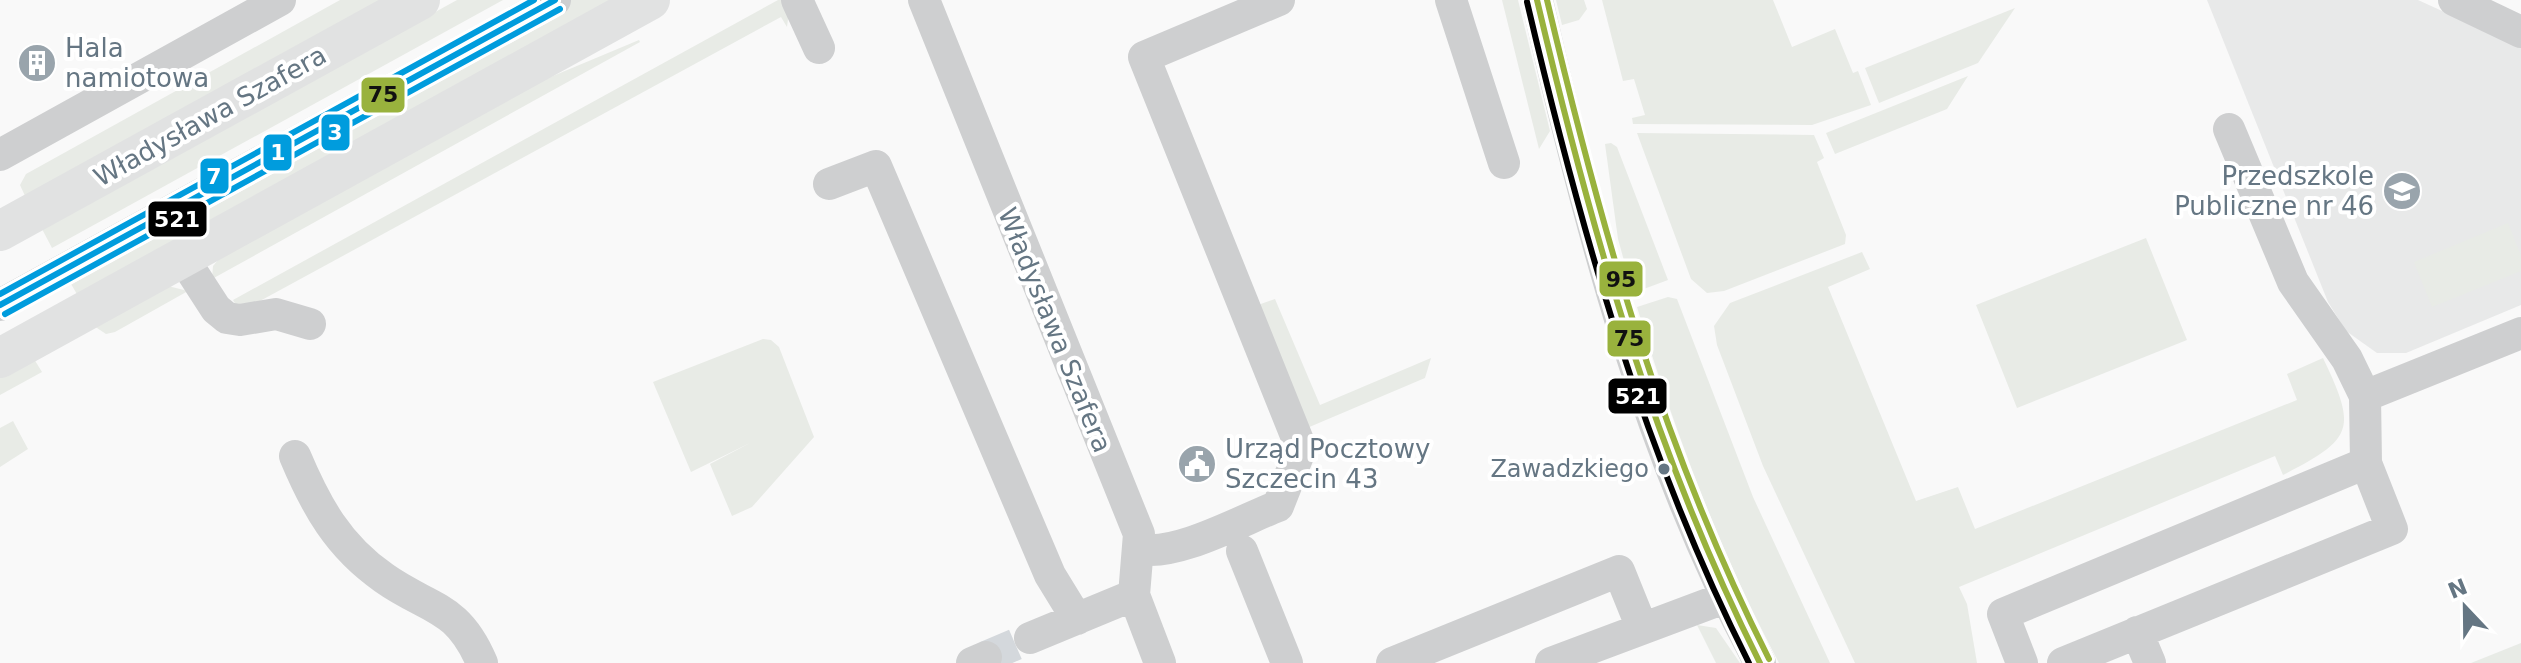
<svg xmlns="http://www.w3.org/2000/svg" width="2521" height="663" font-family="'DejaVu Sans',sans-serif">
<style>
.built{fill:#e8e9e9}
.green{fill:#e8ebe6}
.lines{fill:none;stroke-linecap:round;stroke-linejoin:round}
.minor-tunnel{stroke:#d4d8dc;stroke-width:32;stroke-dasharray:32 16;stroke-linecap:butt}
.minor{stroke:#cecfd0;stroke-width:32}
.major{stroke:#e1e2e2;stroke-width:40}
.bus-1-casing{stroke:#fff;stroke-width:12}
.bus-2-casing{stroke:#fff;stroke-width:12}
.bus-3-casing{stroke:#fff;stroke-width:12}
.bus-1{stroke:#99b23d;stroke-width:6}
.bus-2{stroke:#000;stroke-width:6}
.bus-3{stroke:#99b23d;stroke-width:6}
.tram-1-casing{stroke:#fff;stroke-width:12}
.tram-2-casing{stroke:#fff;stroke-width:12}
.tram-3-casing{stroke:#fff;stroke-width:12}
.tram-1{stroke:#009cdd;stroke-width:6}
.tram-2{stroke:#009cdd;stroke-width:6}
.tram-3{stroke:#009cdd;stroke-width:6}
.bus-dot{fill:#657683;stroke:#fff;stroke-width:3}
.labels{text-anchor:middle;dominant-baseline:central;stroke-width:8;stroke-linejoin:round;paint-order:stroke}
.bus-label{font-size:24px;fill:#657683;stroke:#fff;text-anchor:end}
.poi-label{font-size:26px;fill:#657683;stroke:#fff;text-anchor:start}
.street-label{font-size:26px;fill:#657683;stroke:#fff}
.line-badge{stroke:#fff;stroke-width:3}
.badge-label{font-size:22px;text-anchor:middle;font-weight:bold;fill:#fff}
.pale-badge-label{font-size:22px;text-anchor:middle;font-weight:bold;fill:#111}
</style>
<rect width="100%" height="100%" fill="#f9f9f9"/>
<!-- built -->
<path class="built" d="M 2207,0 L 2418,0 L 2521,47 L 2521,305 L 2406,353 L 2377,353 L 2346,331 L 2328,302 Z"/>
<!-- green -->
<path class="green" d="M 340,0 L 385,0 L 26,198 L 20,185 L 26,174 Z
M 457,0 L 503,0 L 52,248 L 42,229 Z
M 568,0 L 615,0 L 78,296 L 67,277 Z
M 778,0 L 784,0 L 789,11 L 787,27 L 781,17 L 240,312 L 233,300 Z
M 1502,0 L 1518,0 L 1550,131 L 1539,149 Z
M 1556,0 L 1584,0 L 1587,9 L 1579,20 L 1562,25 Z
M 1602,0 L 1773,0 L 1792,47 L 1835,29 L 1853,73 L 1858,71 L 1871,105 L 1812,125 L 1633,124 L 1632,118 L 1645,115 L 1634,79 L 1623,81 Z
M 2015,8 L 1978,63 L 1879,103 L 1865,68 Z
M 639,40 L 640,42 L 212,279 L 213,266 L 223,254 L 529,86 Z
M 1968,76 L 1947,109 L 1835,154 L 1826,133 Z
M 1637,133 L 1814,135 L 1824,158 L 1817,162 L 1846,235 L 1845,244 L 1724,291 L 1707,293 L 1691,279 Z
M 1611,143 L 1617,147 L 1668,280 L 1633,293 L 1618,239 L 1605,144 Z
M 2508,223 L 2521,256 L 2521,271 L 2432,307 L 2414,262 Z
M 2146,238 L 2187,340 L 2017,408 L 1976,305 Z
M 1862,252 L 1870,269 L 1828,287 L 1916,501 L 1958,487 L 1975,529 L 2297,400 L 2287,374 L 2323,358 C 2357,429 2354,439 2283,475 L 2275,456 L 1959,587 L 1967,604 L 1977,663 L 1855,663 L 1763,466 L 1717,345 L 1714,326 L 1730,303 Z
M 168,286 L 188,291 L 115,332 L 106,334 L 94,326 Z
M 1668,297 L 1677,299 L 1753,497 L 1830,663 L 1779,663 C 1719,550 1674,430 1637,307 Z
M 1275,299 L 1320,405 L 1431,358 L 1425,378 L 1307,428 L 1255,306 Z
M 763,339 L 771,340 L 779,347 L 814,437 L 752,507 L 732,516 L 710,464 L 750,443 L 691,472 L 653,382 Z
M 34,359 L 42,372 L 0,395 L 0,377 Z
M 13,421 L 28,449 L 0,467 L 0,428 Z
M 1697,625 L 1716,628 L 1740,663 L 1716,663 Z
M 2521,643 L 2521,663 L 2471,663 Z"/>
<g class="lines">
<!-- minor-tunnel -->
<path class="minor-tunnel" d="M 986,657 L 1030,638"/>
<!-- minor -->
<path class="minor" d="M 797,0 L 819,48
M 924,0 L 1139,534 L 1134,595 L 1160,663
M 1451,0 L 1504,163
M 1537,0 C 1589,226 1649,458 1760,663
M 2454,0 L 2521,32
M 0,155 L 280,0
M 829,184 L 876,166 L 1050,575 L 1077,619
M 183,258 L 216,309 L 227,318 L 240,320 L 276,314 L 310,324
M 0,305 L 555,0
M 2365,396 L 2521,333
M 295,456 C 316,506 338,546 384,578 C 429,610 457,604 482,663
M 1140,549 C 1176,557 1242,520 1278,506 L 1301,448 L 1144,57 L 1279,0
M 1242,551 L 1287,663
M 2137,632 L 2150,663
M 1030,638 L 1134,595
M 972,663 L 986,657
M 1392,663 L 1619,571 L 1642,628
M 1551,663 L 1727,597
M 2022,663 L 2003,614 L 2366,463
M 2063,663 L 2392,529 L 2366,463 L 2365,396 L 2347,359 L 2293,282 L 2229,129"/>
<!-- major -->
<path class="major" d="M 0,231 L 420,0
M 0,358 L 650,0"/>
<defs>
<path id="bus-1" d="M 1537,0 C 1592,233 1652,448 1760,663
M 0,305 L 555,0"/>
<path id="bus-2" d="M 1527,2 C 1581,231 1643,453 1749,663
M 5,314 L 560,9"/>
<path id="bus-3" d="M 1547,0 C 1602,232 1661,445 1769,659
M 0,294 L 534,0"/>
</defs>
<!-- bus-1 casing -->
<use href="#bus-1" class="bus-1-casing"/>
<!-- bus-2 casing -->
<use href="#bus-2" class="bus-2-casing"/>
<!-- bus-3 casing -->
<use href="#bus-3" class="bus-3-casing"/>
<!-- bus-1 -->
<use href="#bus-1" class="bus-1"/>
<!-- bus-2 -->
<use href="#bus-2" class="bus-2"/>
<!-- bus-3 -->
<use href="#bus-3" class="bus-3"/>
<defs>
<path id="tram-1" d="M 0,305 L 555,0"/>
<path id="tram-2" d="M 5,314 L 560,9"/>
<path id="tram-3" d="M 0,294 L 534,0"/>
</defs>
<!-- tram-1 casing -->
<use href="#tram-1" class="tram-1-casing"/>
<!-- tram-2 casing -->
<use href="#tram-2" class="tram-2-casing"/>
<!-- tram-3 casing -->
<use href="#tram-3" class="tram-3-casing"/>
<!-- tram-1 -->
<use href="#tram-1" class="tram-1"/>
<!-- tram-2 -->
<use href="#tram-2" class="tram-2"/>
<!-- tram-3 -->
<use href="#tram-3" class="tram-3"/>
</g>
<!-- icons -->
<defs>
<symbol id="building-disc" viewBox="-11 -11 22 22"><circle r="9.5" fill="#99a4ac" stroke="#fff"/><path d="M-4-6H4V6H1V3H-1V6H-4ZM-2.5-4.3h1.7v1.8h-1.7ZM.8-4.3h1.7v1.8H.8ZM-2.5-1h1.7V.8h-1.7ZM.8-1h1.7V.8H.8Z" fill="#fff"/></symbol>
<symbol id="school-disc" viewBox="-11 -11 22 22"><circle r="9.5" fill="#99a4ac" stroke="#fff"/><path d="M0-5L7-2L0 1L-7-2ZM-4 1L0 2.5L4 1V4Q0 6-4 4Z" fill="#fff"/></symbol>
<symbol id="civic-disc" viewBox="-11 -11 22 22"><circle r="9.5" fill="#99a4ac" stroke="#fff"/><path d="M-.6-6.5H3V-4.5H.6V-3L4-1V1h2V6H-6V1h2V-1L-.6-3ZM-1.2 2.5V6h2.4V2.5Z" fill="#fff"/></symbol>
</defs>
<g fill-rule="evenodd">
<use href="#building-disc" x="15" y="41" width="44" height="44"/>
<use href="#school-disc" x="2380" y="169" width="44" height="44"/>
<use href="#civic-disc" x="1175" y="442" width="44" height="44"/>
</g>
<!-- markers -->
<circle class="bus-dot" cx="1664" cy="469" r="7"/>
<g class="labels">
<!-- bus labels -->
<g class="bus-label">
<text x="1649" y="469">Zawadzkiego</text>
</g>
<!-- poi labels -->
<g class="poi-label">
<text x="65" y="48">Hala<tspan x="65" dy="30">namiotowa</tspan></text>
<text x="2374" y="176" text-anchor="end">Przedszkole<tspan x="2374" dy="30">Publiczne nr 46</tspan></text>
<text x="1225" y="449">Urząd Pocztowy<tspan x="1225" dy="30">Szczecin 43</tspan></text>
</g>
<!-- street labels -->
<g class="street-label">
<text transform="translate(210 116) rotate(-29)">Władysława Szafera</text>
<text transform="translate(1055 330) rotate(68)">Władysława Szafera</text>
</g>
</g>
<g class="line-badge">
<rect x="360" y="76" width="46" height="38" rx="8" fill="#99b23d"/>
<rect x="320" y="113" width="31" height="39" rx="8" fill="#009cdd"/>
<rect x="262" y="133" width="31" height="39" rx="8" fill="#009cdd"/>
<rect x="199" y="157" width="31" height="38" rx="8" fill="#009cdd"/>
<rect x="147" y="200" width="61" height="38" rx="8" fill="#000"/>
<rect x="1598" y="260" width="46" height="38" rx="8" fill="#99b23d"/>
<rect x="1606" y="319" width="46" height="39" rx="8" fill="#99b23d"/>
<rect x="1607" y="377" width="61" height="38" rx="8" fill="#000"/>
</g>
<g class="badge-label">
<text x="335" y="140">3</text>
<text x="278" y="160">1</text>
<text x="214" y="184">7</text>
<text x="177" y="227">521</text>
<text x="1638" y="404">521</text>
</g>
<g class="pale-badge-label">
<text x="383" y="102">75</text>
<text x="1621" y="287">95</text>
<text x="1629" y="346">75</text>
</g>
<!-- north arrow -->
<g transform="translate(2465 607) rotate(338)" stroke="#ffffff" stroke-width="6" paint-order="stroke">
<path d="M0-6L14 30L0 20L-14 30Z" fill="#657683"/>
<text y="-12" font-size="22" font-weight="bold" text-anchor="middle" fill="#657683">N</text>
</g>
</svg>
